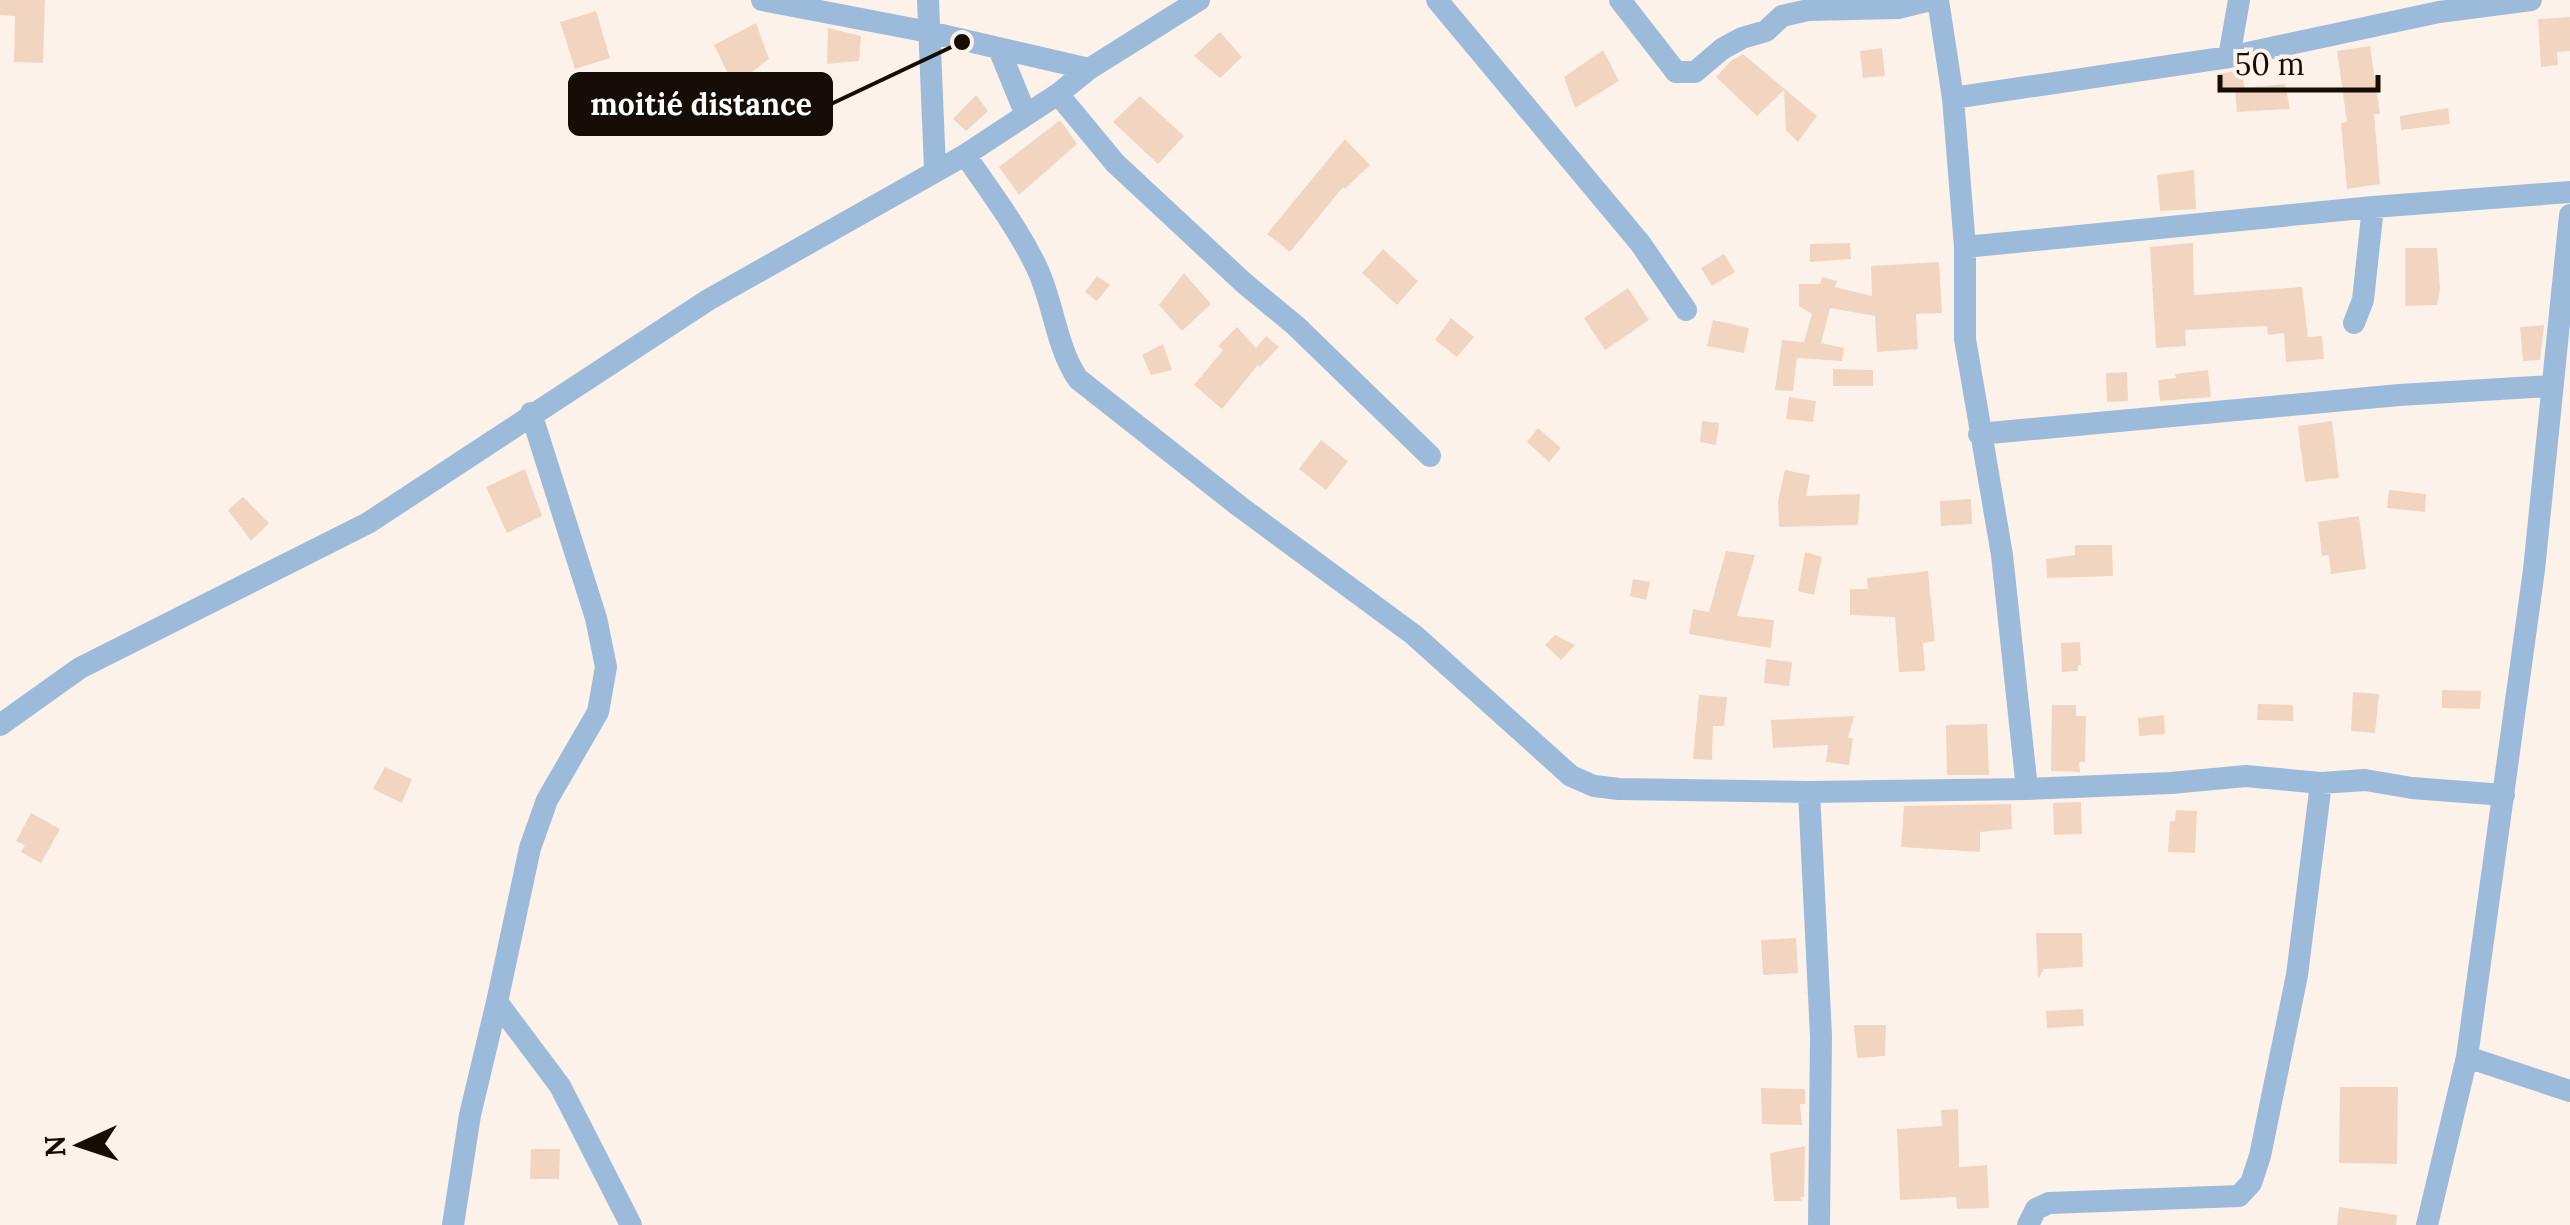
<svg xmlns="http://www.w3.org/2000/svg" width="2570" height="1225" font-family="Lora,serif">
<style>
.building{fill:#f1d5c0}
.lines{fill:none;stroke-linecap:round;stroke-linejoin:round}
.street{stroke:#9cbbdb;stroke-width:22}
.leader{fill:none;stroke:#160d06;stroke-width:4}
.callout-dot{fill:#160d06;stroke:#fdf2e9;stroke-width:4}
.callout{fill:#160d06;stroke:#160d06;stroke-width:4}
.callout-label{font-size:30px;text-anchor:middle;font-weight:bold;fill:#fff}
</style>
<rect width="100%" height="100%" fill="#fdf2e9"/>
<!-- building -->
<path class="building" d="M 0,0 L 45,0 L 43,63 L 14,62 L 15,16 L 0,15 Z
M 596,11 L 610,58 L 575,69 L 560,22 Z
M 2570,17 L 2570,51 L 2557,52 L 2558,65 L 2541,67 L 2538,19 Z
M 756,23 L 769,59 L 734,86 L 714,45 Z
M 828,28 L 861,36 L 859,61 L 827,64 Z
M 1220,32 L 1242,57 L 1220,78 L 1194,56 Z
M 2370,46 L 2380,114 L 2374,114 L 2380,184 L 2347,189 L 2341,123 L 2347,122 L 2337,51 Z
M 1882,48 L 1885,76 L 1863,78 L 1860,51 Z
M 1603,50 L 1619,81 L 1575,108 L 1564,77 Z
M 1743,54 L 1817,116 L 1798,142 L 1786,130 L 1784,90 L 1757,116 L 1716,77 L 1731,61 Z
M 2240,70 L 2245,88 L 2285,84 L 2290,109 L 2237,112 L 2235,90 L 2218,93 L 2218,74 Z
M 976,95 L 988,111 L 966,131 L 953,119 Z
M 1140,96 L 1184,136 L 1158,164 L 1113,122 Z
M 2448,108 L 2450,124 L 2401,130 L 2400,116 Z
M 1060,120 L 1077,144 L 1019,195 L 999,167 Z
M 1345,139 L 1370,165 L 1345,189 L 1343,187 L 1290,252 L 1267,234 Z
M 2194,170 L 2196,209 L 2160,211 L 2157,175 Z
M 1850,243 L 1851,259 L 1810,262 L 1810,244 Z
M 2193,243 L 2194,295 L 2302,287 L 2308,337 L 2322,336 L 2324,359 L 2286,362 L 2284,333 L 2268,335 L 2267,326 L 2185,330 L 2186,346 L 2156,348 L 2150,247 Z
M 2405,248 L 2437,248 L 2440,288 L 2437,305 L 2405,306 Z
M 1383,249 L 1418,281 L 1397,305 L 1362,273 Z
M 1724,254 L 1735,272 L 1712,286 L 1701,268 Z
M 1939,262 L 1942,313 L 1916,314 L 1918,349 L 1877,352 L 1875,316 L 1830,308 L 1821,343 L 1844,348 L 1842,361 L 1797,358 L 1793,391 L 1775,390 L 1782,340 L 1804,342 L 1812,314 L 1799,306 L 1799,284 L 1820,284 L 1822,277 L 1837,281 L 1835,287 L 1872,296 L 1871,266 Z
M 1184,273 L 1211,304 L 1182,331 L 1159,305 Z
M 1097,276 L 1110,285 L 1097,301 L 1085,292 Z
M 1628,288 L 1649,320 L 1605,350 L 1584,318 Z
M 1451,318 L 1474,337 L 1457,357 L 1435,340 Z
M 1713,320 L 1749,328 L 1744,353 L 1707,346 Z
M 2544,325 L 2540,360 L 2523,361 L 2520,327 Z
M 1237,327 L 1256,348 L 1266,336 L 1279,347 L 1260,367 L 1258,365 L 1222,409 L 1194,385 L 1223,350 L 1218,346 Z
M 1163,344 L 1172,370 L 1151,375 L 1142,355 Z
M 1833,369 L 1873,370 L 1873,386 L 1833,386 Z
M 2208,370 L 2211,397 L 2160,401 L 2158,380 L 2176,378 L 2175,374 Z
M 2127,372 L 2128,401 L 2107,402 L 2106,373 Z
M 1789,397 L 1816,401 L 1813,422 L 1786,419 Z
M 1702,421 L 1719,423 L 1716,445 L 1700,442 Z
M 2332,421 L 2339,478 L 2305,482 L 2298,426 Z
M 1538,428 L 1561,448 L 1549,462 L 1527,442 Z
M 1321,440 L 1348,461 L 1326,490 L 1299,469 Z
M 525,469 L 542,516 L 507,533 L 486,487 Z
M 1785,470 L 1810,475 L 1806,496 L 1860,494 L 1858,525 L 1779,527 L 1778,501 Z
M 2389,490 L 2426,494 L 2425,512 L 2387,508 Z
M 243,497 L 269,523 L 251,541 L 228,510 Z
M 1971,499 L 1972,524 L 1941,526 L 1940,501 Z
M 2359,516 L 2366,569 L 2331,574 L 2329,555 L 2322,556 L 2318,522 Z
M 2075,545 L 2112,545 L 2113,576 L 2047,578 L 2046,559 L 2075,555 Z
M 1726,551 L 1755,555 L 1737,616 L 1774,620 L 1771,648 L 1689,634 L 1693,609 L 1709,612 Z
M 1805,552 L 1822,557 L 1814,595 L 1798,591 Z
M 1928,571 L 1935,641 L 1923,643 L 1925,671 L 1899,672 L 1895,617 L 1850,615 L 1850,589 L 1868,589 L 1867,578 Z
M 1633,579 L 1650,582 L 1646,600 L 1630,596 Z
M 1555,635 L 1575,645 L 1561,660 L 1545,645 Z
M 2080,642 L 2081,665 L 2078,665 L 2078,671 L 2062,672 L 2061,643 Z
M 1766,659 L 1792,662 L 1789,686 L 1764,683 Z
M 2442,690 L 2481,691 L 2480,709 L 2442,708 Z
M 2353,692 L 2379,694 L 2375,733 L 2351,731 Z
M 1699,695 L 1727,697 L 1724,726 L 1713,726 L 1712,760 L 1693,759 Z
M 2258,704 L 2293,705 L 2293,721 L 2257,720 Z
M 2052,705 L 2076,705 L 2076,716 L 2086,716 L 2085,762 L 2079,762 L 2080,772 L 2051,771 Z
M 2164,715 L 2165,734 L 2139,736 L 2138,718 Z
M 1854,716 L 1848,738 L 1853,738 L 1849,765 L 1826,762 L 1828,745 L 1773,748 L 1771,720 Z
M 1987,724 L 1989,775 L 1947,775 L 1946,725 Z
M 385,767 L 412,779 L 402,803 L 373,789 Z
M 2081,802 L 2082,834 L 2054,835 L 2053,803 Z
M 2011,804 L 2012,829 L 1980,832 L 1980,852 L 1901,847 L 1904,806 Z
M 2176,810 L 2197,811 L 2195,853 L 2168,852 L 2170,821 L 2175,821 Z
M 31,813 L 60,829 L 41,863 L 21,852 L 25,845 L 16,841 Z
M 2036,933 L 2082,933 L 2083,967 L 2044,969 L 2038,979 Z
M 1796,938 L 1798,973 L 1763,975 L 1761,940 Z
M 2083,1009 L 2084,1026 L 2047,1028 L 2046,1011 Z
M 1854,1025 L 1886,1025 L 1885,1056 L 1857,1058 Z
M 2340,1087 L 2398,1087 L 2397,1164 L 2339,1163 Z
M 1761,1088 L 1805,1089 L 1805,1104 L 1800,1104 L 1802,1125 L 1762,1124 Z
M 1958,1109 L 1959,1167 L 1987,1165 L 1989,1208 L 1957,1209 L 1956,1197 L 1900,1200 L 1897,1129 L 1942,1126 L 1941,1110 Z
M 1805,1146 L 1804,1197 L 1801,1197 L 1801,1201 L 1774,1201 L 1770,1153 Z
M 531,1149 L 560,1149 L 559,1179 L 530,1179 Z
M 2339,1207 L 2397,1215 L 2396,1225 L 2337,1225 Z"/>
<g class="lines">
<!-- street -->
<path class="street" d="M 762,0 L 929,32 L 1089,69
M 928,0 L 935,169
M 1437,0 L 1640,243 L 1686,310
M 1620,0 L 1676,72 L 1695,72 L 1722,49 L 1742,38 L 1766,31 L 1782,16 L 1808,10 L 1898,8 L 1931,0
M 1938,0 L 1953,98 L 1965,247 L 1965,339 L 2002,555 L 2027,789
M 999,49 L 1026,115
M 2229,57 L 2239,0
M 1058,94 L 1115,163 L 1244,283 L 1296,326 L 1430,456
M 1953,98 L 2229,57 L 2439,12 L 2531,0
M 965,155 C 990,191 1018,228 1037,268 C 1054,304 1056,347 1078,379 L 1239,506 L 1414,635 L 1571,776 L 1594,786 L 1619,789 L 1809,792
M 1965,247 L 2373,207 L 2570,192
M 2354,323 L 2363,300 L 2373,207
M 531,413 L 596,618 L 606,667 L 598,712 L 547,800 L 530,848 L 497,1002 L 560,1086 L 631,1225
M 1979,434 L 2399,395 L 2551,386
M 0,725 L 80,668 L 368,523 L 708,300 L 965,155 L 1058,94 L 1089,69 L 1199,0
M 2467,1057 L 2570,1091
M 453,1225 L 470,1115 L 497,1002
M 1819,1225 L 1821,1036 L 1809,792 L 2027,789 L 2171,783 L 2246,776 L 2321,783 L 2365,780 L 2412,788 L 2504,795
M 2028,1225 L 2036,1209 L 2049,1203 L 2239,1196 L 2251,1183 L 2260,1156 L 2297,975 L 2321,783
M 2427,1225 L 2467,1057 L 2534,570 L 2570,215"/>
</g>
<!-- callouts -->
<path class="leader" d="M962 42L831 104"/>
<circle class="callout-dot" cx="962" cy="42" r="10"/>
<rect class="callout" x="570" y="74" width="261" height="60" rx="10"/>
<g class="callout-label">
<text x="701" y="115">moitié distance</text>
</g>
<!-- north arrow -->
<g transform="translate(80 1145) rotate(267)" stroke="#fdf2e9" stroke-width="8" paint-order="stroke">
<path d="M0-8L18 38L0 25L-18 38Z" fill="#160d06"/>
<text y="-15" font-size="28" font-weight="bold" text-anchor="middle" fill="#160d06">N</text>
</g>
<!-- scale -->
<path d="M2220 75v15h158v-15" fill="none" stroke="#160d06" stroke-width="5"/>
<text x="2235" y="75" font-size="30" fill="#160d06" stroke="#fdf2e9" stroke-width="8" paint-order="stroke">50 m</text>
</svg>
